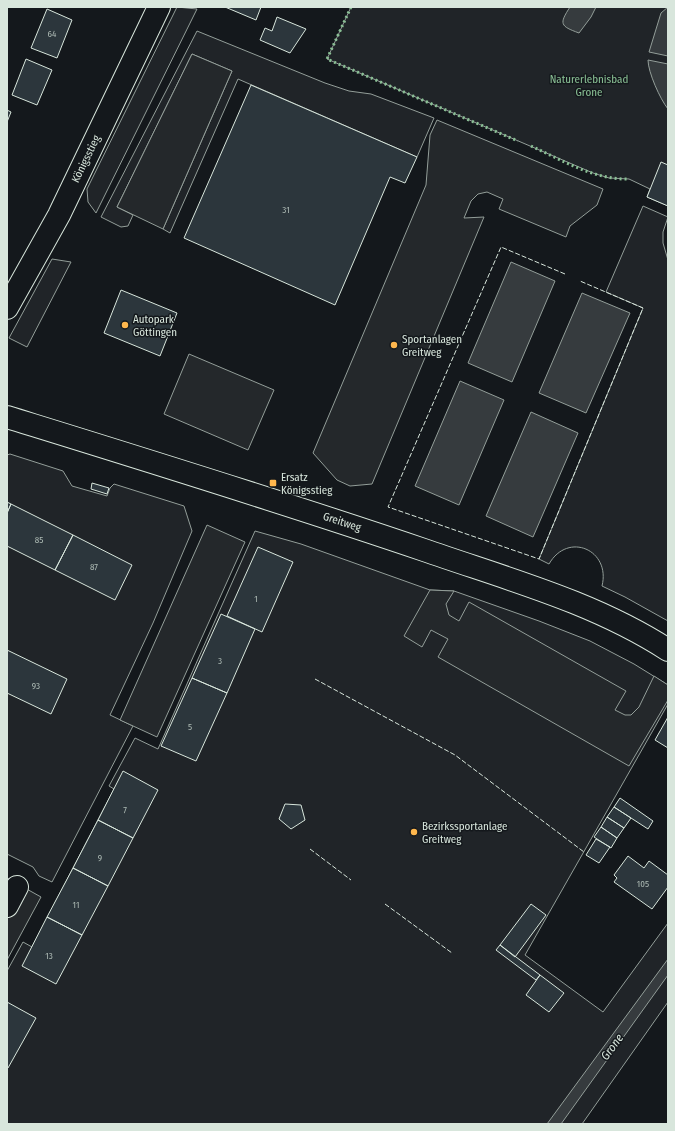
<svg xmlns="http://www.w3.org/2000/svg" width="675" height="1131" font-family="'Fira Sans Condensed',sans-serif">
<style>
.green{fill:#202428;stroke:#939e99}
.parking{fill:#24282b;stroke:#939e99}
.water{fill:#363b3e;stroke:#939e99}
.building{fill:#2c363c;stroke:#d8e6dc}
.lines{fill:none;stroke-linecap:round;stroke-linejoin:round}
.street-casing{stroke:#d8e6dc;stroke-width:24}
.street{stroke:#14181c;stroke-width:22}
.hedge{stroke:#8ac095;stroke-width:3;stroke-dasharray:2 3;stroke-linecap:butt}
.fence{stroke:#d8e6dc;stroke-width:1;stroke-dasharray:5 2;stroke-linecap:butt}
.poi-dot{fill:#ffb74d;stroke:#14181c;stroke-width:1.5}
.labels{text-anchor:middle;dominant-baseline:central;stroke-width:3;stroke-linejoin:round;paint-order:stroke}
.number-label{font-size:9px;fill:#adbab4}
.park-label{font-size:11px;fill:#8ac095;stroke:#14181c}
.street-label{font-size:11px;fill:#d8e6dc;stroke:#14181c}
.poi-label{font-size:11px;fill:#d8e6dc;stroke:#14181c;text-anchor:start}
.water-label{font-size:12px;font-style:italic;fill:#d8e6dc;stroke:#14181c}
</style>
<rect width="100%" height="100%" fill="#14181c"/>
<!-- green -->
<path class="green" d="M 177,7 L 197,9 L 96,213 L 88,202 L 87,189 Z
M 351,7 L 668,7 L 668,206 L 647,197 L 650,189 L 629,179 L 609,178 L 593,173 L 327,59 Z
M 197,31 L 325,83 L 349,91 L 371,94 L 434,118 L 417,157 L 238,79 L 170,233 L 163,229 L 232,71 L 192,54 L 117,207 L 133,215 L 128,226 L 121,227 L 101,217 Z
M 643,206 L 668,217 L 663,232 L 663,243 L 668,260 L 668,621 L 625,597 L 602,586 C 611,550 568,531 549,564 L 539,559 L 643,308 L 606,292 Z
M 52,259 L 71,262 L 27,347 L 9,338 Z
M 10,454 L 63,471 L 72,486 L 107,496 L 110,488 L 114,484 L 184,506 L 192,531 L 153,623 L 110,715 L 133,726 L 52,882 L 39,876 L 33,867 L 7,854 L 7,455 Z
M 255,531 L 301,544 L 430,590 L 454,591 L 539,621 L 590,641 L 634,664 L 668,685 L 668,704 L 525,955 L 603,1012 L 668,923 L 668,1002 L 582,1124 L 7,1124 L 7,971 L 23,942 L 32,947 L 114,789 L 109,786 L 135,738 L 158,749 Z"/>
<!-- parking -->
<path class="parking" d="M 192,54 L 232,71 L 163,229 L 117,207 Z
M 437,120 L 603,189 L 597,205 L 570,226 L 566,237 L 499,209 L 503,199 L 487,192 L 478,194 L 471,201 L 464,218 L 484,217 L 372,484 L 350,486 L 337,480 L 313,453 L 426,185 L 430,135 Z
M 189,354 L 274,390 L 248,450 L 164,414 Z
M 207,525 L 245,542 L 157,737 L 120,720 Z
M 430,590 L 454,591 L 446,604 L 449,615 L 459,621 L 469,602 L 626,691 L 615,710 L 625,715 L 631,715 L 639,707 L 654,676 L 668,685 L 668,700 L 629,766 L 438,657 L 448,639 L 431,630 L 422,647 L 404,636 Z
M 7,878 L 41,897 L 7,960 Z"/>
<!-- water -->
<path class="water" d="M 570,7 L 596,7 L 591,17 L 579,33 C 560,26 559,24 570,7 Z
M 668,7 L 668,56 L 649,52 L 661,13 Z
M 648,60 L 668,64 L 668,109 C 660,99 648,72 648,60 Z
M 511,262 L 555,281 L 512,382 L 468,363 Z
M 582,293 L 630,313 L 586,413 L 539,393 Z
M 460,381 L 504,400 L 459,505 L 415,486 Z
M 531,412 L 578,433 L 533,537 L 486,516 Z
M 668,959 L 668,975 L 561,1124 L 547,1124 Z"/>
<!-- building -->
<path class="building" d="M 225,7 L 261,7 L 256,20 Z
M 47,9 L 72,20 L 57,58 L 31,48 Z
M 277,17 L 306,29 L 290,53 L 260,40 L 265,28 L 272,31 Z
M 26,59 L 52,70 L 37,105 L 12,95 Z
M 251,85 L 417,157 L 405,183 L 390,177 L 335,305 L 184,238 Z
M 7,110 L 11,112 L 7,122 Z
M 661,162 L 668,165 L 668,206 L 647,197 Z
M 121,290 L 177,313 L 160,356 L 104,333 Z
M 92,483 L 109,488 L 107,494 L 91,489 Z
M 7,502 L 11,504 L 7,513 Z
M 11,504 L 73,535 L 55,570 L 7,546 L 7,513 Z
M 73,535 L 132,565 L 115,600 L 55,570 Z
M 258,547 L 293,562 L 262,632 L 227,616 Z
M 221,614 L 255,629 L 227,693 L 192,678 Z
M 7,650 L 67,679 L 51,714 L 7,693 Z
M 192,678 L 227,693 L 196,761 L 161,746 Z
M 668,717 L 668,748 L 655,740 Z
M 123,771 L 158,790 L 133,838 L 98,820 Z
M 620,798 L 653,821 L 648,829 L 614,807 Z
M 285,804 L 301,805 L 305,820 L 291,829 L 279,819 Z
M 614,807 L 631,818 L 624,828 L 607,817 Z
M 607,817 L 624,828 L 617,838 L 601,827 Z
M 98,820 L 133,838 L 108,886 L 73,868 Z
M 601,827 L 617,838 L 611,848 L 594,837 Z
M 596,839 L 610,847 L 599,863 L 586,855 Z
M 628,856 L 644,868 L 649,861 L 668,875 L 668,887 L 652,909 L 614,882 L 617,878 L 614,875 Z
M 73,868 L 108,886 L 82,935 L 47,917 Z
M 531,904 L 546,915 L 515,957 L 500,945 Z
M 47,917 L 82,935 L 56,984 L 22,966 Z
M 500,945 L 540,975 L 536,980 L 496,950 Z
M 540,975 L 564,993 L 549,1012 L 526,995 Z
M 7,1002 L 36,1018 L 8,1068 L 7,1067 Z"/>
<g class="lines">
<defs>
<path id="street" d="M 7,308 L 59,215 L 159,7
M 7,417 C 146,460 286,503 424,550 C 507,579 594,602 668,650
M 7,906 L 17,887"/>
</defs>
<!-- street casing -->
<use href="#street" class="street-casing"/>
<!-- street -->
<use href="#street" class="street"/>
<!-- hedge -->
<path class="hedge" d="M 351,7 L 327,59 L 518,141
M 531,146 C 562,160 594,180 629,179"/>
<!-- fence -->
<path class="fence" d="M 565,274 L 501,247 L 388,507 L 539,559 L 643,308 L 580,281
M 315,679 L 455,755 L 584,852
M 310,849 L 351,880
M 385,904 L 452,953"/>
</g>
<!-- markers -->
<g class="poi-dot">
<circle cx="125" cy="325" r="4"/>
<circle cx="394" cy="345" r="4"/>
<rect x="269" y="479" width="8" height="8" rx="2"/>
<circle cx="414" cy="832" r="4"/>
</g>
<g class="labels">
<!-- number labels -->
<g class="number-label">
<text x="52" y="34">64</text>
<text x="286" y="210">31</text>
<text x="39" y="540">85</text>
<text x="94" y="567">87</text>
<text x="256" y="599">1</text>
<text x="220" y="661">3</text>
<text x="36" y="686">93</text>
<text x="190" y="727">5</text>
<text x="125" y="810">7</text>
<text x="100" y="858">9</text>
<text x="643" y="884">105</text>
<text x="76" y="905">11</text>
<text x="49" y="956">13</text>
</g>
<!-- park labels -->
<g class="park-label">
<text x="589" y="79">Naturerlebnisbad<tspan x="589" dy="13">Grone</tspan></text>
</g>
<!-- street labels -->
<g class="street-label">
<text transform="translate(86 159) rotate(-64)">Königsstieg</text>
<text transform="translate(342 522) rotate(18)">Greitweg</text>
</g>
<!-- poi labels -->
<g class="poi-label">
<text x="133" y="319">Autopark<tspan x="133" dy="13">Göttingen</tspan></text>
<text x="402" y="339">Sportanlagen<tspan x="402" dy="13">Greitweg</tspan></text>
<text x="281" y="477">Ersatz<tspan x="281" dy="13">Königsstieg</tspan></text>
<text x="422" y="826">Bezirkssportanlage<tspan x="422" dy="13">Greitweg</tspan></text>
</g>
<!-- water labels -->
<g class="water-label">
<text transform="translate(612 1047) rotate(-54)">Grone</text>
</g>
</g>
<!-- border -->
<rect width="675" height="1131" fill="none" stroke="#d8e6dc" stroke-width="16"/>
</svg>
